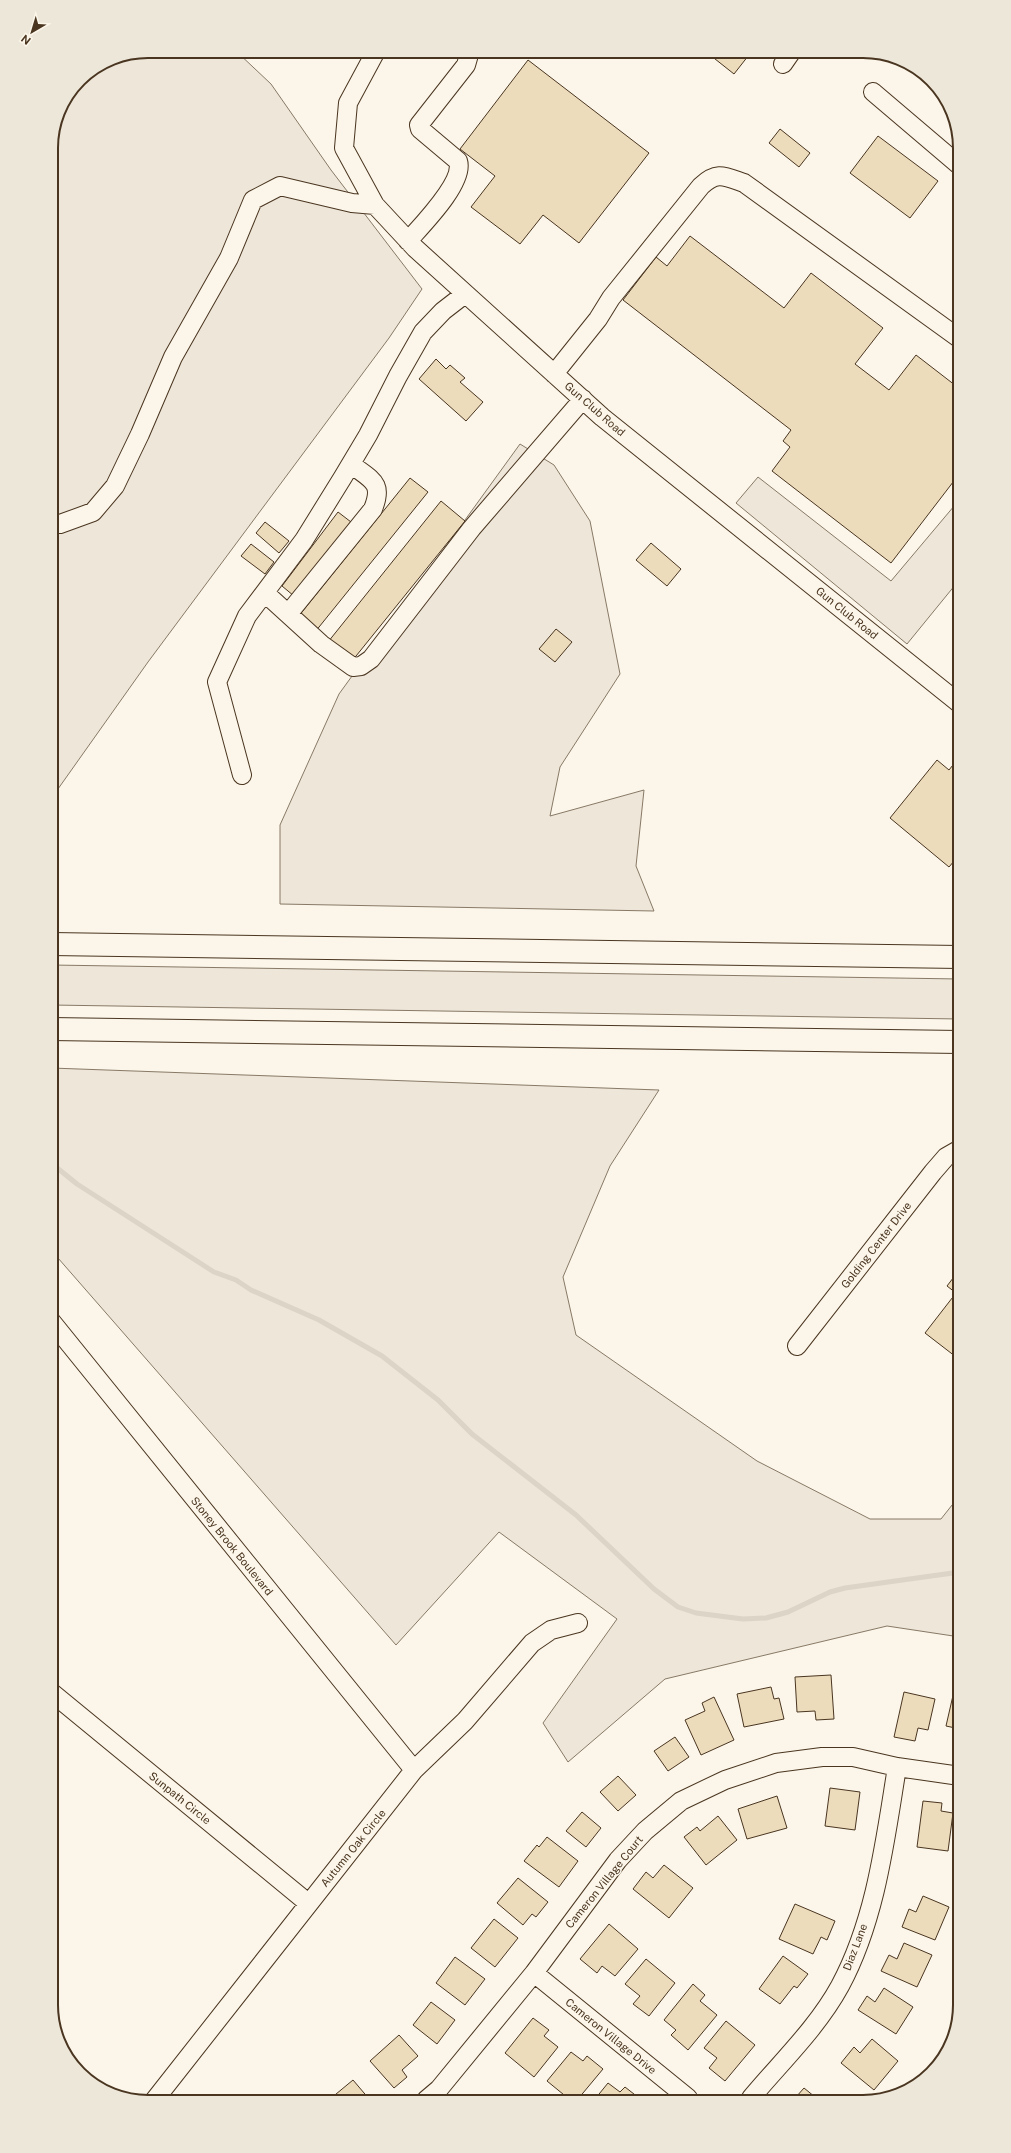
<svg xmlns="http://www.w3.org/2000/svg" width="1011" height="2153" font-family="'Public Sans',sans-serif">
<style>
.green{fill:#ede6d9;stroke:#887966}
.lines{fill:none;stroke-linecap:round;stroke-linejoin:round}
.stream{stroke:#dcd4c6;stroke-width:5}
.building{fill:#ecdcbc;stroke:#4a3520}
.minor-casing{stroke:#4a3520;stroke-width:20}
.highway-casing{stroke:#4a3520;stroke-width:24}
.minor{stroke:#fbf6e9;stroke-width:18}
.highway{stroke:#fbf6e9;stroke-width:22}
.labels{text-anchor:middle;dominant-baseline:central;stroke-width:3;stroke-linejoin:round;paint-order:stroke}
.street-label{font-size:11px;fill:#4a3520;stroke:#fbf6e9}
.rim{fill:none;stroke:#4a3520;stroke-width:2}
</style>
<rect width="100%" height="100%" fill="#fbf6e9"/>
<!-- green -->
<path class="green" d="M 148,51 L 236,51 L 271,84 L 331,170 L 422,289 L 389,338 L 148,662 L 53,796 L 51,814 L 51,141 L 58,110 L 79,79 L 111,58 Z
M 520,444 L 554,465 L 590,521 L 620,674 L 560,767 L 550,816 L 644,790 L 636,866 L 654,911 L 280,904 L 280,825 L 339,694 Z
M 758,477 L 891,581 L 960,499 L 960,579 L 907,644 L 736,503 Z
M 51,965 L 960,979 L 960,1019 L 51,1005 Z
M 51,1068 L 659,1090 L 610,1166 L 563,1277 L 576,1335 L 757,1461 L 870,1519 L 941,1519 L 960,1495 L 960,1637 L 887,1626 L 665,1679 L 568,1762 L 543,1723 L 617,1619 L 499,1532 L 396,1645 L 51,1250 Z"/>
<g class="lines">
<!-- stream -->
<path class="stream" d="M 51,1163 L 77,1184 L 214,1272 L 236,1280 L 251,1290 L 319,1320 L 382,1356 L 438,1400 L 472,1434 L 576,1515 L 654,1589 L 678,1607 L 696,1613 L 743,1619 L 766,1618 L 788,1612 L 830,1592 L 845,1588 L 960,1572"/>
</g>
<!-- building -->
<path class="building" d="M 705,51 L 752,51 L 734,74 Z
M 528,60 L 649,153 L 579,243 L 543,215 L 520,244 L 471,207 L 495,176 L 460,149 Z
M 780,129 L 810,153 L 799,167 L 769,143 Z
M 878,136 L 938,181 L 910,218 L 850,173 Z
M 690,236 L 784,308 L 811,273 L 883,328 L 855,364 L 889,390 L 916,355 L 960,389 L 960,473 L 891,563 L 772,471 L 790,447 L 783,441 L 791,430 L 623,300 L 656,257 L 667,266 Z
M 436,359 L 446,369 L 450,365 L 465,378 L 460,382 L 483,402 L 466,421 L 419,379 Z
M 410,478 L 428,492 L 315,632 L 298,617 Z
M 441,501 L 465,521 L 352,661 L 328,642 Z
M 338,512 L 351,522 L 294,596 L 282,586 Z
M 265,522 L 289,541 L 279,553 L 256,533 Z
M 651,543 L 681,569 L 667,586 L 636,560 Z
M 251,544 L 274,562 L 265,574 L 241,556 Z
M 556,629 L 572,642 L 555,662 L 539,649 Z
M 960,756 L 960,854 L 949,867 L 890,818 L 937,760 L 949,770 Z
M 960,1269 L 960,1360 L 925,1333 L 956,1293 L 947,1286 Z
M 831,1675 L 834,1719 L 816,1720 L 815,1711 L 797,1712 L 795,1677 Z
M 771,1687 L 774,1699 L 779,1698 L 784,1719 L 744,1727 L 737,1694 Z
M 954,1691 L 960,1693 L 960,1729 L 946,1726 Z
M 904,1692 L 935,1699 L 928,1730 L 918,1728 L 915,1741 L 894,1737 Z
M 714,1697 L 734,1740 L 701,1755 L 685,1720 L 705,1711 L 702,1703 Z
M 675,1737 L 689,1757 L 668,1771 L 654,1751 Z
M 618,1776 L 636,1795 L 618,1811 L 600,1792 Z
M 830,1788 L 860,1792 L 855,1830 L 825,1826 Z
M 777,1796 L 787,1828 L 747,1839 L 738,1809 Z
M 923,1801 L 942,1803 L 941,1811 L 953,1813 L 948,1851 L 917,1847 Z
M 582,1812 L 601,1828 L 586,1847 L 566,1831 Z
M 718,1816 L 737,1840 L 706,1865 L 684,1837 L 697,1827 L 700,1831 Z
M 547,1837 L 578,1861 L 559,1887 L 524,1861 L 537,1845 L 539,1847 Z
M 664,1865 L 693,1888 L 669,1918 L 633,1889 L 646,1872 L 653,1878 Z
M 518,1878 L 548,1902 L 536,1917 L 532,1914 L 523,1925 L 497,1903 Z
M 923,1896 L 949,1907 L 935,1940 L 902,1927 L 909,1909 L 916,1912 Z
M 795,1904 L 835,1921 L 827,1940 L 821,1937 L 813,1954 L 779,1939 Z
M 494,1919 L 518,1938 L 495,1967 L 471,1948 Z
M 609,1924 L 638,1949 L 615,1976 L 602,1966 L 597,1973 L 580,1959 Z
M 904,1943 L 932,1955 L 917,1987 L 881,1971 L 889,1955 L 897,1959 Z
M 783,1956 L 808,1974 L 797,1988 L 794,1986 L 780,2004 L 759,1989 Z
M 455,1957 L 485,1979 L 465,2005 L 436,1983 Z
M 646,1959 L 675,1983 L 649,2016 L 633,2004 L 640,1996 L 625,1984 Z
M 693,1984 L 705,1995 L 700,2001 L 717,2015 L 688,2050 L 671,2035 L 676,2030 L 664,2020 Z
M 884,1988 L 913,2007 L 896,2034 L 858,2010 L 867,1996 L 875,2002 Z
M 431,2002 L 455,2020 L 437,2044 L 413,2025 Z
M 533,2018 L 549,2030 L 544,2036 L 558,2047 L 534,2077 L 505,2053 Z
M 726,2021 L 755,2045 L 725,2081 L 709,2068 L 717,2058 L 704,2048 Z
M 399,2035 L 418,2056 L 402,2070 L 407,2077 L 394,2088 L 370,2061 Z
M 872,2039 L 898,2061 L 874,2090 L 841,2063 L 854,2047 L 860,2053 Z
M 571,2052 L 583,2061 L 587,2056 L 603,2069 L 578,2099 L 569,2099 L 547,2081 Z
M 353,2080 L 370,2100 L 332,2101 L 330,2099 Z
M 608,2083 L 620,2092 L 625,2087 L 639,2098 L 595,2099 Z
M 804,2088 L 815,2097 L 796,2097 Z"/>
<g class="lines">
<defs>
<path id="minor" d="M 376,51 L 348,103 L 344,148 L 375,205 L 415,248 L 602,417 L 960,704
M 783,64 L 792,51
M 873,92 L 960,166
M 408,241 C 422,225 465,182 458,161 L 420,129 L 419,125 L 466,65 L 470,51
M 554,374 L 598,319 L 611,298 L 701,186 C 717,171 724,176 744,183 L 960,339
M 51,524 L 60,524 L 93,512 L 115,486 L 140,434 L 173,357 L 229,258 L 253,200 L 280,186 L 352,203 L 375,205
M 265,593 L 321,644 L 353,667 L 361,666 L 371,659 L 472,528 L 583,399
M 288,614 L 373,509 C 384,482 371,480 351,464
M 242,775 L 217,682 L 247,616 L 304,540 L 343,477 L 368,435 L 398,376 L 423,332 L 443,311 L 465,294
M 51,1321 L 414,1770
M 797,1346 L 933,1172 L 946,1157 L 960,1149
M 51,1692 L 308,1903
M 534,1973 L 688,2098
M 751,2098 C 781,2062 817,2028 840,1986 C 876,1919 885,1841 897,1767
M 426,2100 L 439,2089 L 534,1973 L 618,1860 L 645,1831 L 681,1801 L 725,1780 L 776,1763 L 822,1757 L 853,1757 L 897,1767 L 960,1776
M 153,2102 L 414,1770 L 465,1721 L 532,1643 L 551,1630 L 578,1623"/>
<path id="highway" d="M 51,944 L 960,957
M 51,1029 L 960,1042"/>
</defs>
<!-- minor casing -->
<use href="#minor" class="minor-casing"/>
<!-- highway casing -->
<use href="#highway" class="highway-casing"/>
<!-- minor -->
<use href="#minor" class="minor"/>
<!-- highway -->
<use href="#highway" class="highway"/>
</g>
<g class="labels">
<!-- street labels -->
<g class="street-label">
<text transform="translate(595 409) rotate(41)">Gun Club Road</text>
<text transform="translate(847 613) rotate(39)">Gun Club Road</text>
<text transform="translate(876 1245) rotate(-52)">Golding Center Drive</text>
<text transform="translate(232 1546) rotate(51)">Stoney Brook Boulevard</text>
<text transform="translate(180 1798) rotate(39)">Sunpath Circle</text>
<text transform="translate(353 1848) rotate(-51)">Autumn Oak Circle</text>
<text transform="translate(604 1882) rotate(-51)">Cameron Village Court</text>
<text transform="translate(855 1947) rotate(-69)">Diaz Lane</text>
<text transform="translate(611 2036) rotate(39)">Cameron Village Drive</text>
</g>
</g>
<!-- crop -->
<path d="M0 0H1011V2153H0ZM148 58H863A90 90 0 0 1 953 148V2005A90 90 0 0 1 863 2095H148A90 90 0 0 1 58 2005V148A90 90 0 0 1 148 58Z" fill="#ede7d9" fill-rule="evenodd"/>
<path class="rim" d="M148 58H863A90 90 0 0 1 953 148V2005A90 90 0 0 1 863 2095H148A90 90 0 0 1 58 2005V148A90 90 0 0 1 148 58Z"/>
<!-- north arrow -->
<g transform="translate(32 32) rotate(218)" stroke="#fbf6e9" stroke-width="3" paint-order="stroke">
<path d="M0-3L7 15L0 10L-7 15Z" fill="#4a3520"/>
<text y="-6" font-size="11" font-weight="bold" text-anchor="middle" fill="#4a3520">N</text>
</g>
</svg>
